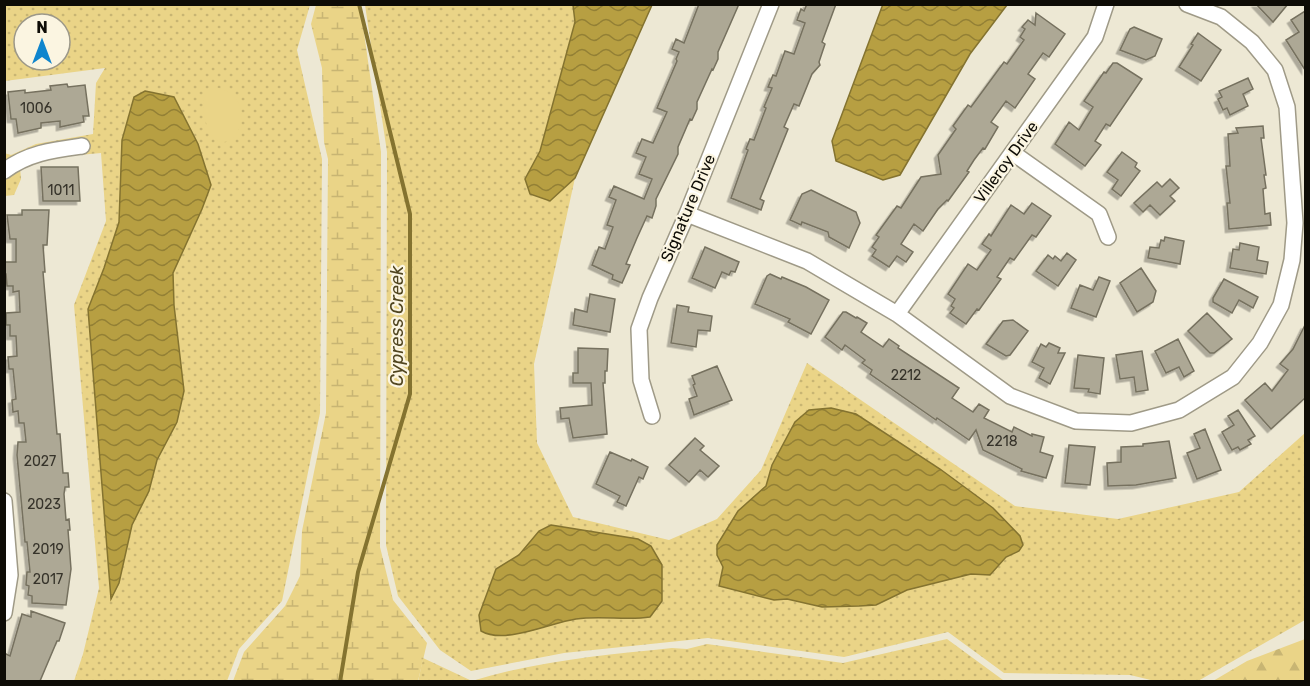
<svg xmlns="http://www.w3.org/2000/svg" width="1310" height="686" font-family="Rubik,sans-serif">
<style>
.grass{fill:url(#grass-dots);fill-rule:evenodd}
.forest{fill:url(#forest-firs)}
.wetland{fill:url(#wetland-marsh)}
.pitch{fill:#ead487}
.water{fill:url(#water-waves);stroke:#847330;stroke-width:1.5}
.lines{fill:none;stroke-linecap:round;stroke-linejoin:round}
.stream{stroke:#847330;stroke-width:4}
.building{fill:#ada895;stroke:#76715f;stroke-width:1.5;filter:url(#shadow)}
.minor-casing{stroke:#9f9a87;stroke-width:18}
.minor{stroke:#fff;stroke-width:15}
.labels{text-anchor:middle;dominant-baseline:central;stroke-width:4.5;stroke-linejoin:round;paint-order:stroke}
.number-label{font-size:14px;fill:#36332a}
.street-label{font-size:16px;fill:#0e0c06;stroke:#fbf5e1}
.water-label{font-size:18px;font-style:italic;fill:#50451f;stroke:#fbf5e1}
</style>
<defs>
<pattern id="grass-dots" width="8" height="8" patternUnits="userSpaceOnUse" patternTransform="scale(1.5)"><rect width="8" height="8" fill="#ead487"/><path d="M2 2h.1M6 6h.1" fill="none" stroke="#c8b573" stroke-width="1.8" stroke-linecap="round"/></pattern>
<pattern id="forest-firs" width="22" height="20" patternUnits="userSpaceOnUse" patternTransform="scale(1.5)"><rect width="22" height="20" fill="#ead487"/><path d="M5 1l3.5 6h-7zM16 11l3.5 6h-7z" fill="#c8b573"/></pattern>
<pattern id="wetland-marsh" width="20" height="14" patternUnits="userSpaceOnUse" patternTransform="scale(1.5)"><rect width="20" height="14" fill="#ead487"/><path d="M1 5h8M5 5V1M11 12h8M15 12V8" fill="none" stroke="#c8b573"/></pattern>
<pattern id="water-waves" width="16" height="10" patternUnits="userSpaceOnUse" patternTransform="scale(1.5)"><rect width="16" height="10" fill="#b79f42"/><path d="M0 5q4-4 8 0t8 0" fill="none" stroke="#938035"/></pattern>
<filter id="shadow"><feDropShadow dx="-3.5" dy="3.5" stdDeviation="0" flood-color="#0004"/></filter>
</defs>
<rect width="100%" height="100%" fill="#ede8d4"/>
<!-- grass -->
<path class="grass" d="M 5,5 L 310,5 L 297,50 L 322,159 L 320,413 L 282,601 L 239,649 L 227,681 L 74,681 L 83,654 L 99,588 L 74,305 L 106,221 L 101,153 L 46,158 L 20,167 L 21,179 L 14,195 L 5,196 L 4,153 L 11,155 L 36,144 L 93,134 L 96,83 L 105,68 L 5,81 ZM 24,24 L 60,24 L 60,60 L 24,60 Z
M 365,5 L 652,5 L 575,178 L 534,364 L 537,443 L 573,517 L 669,540 L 717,519 L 761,470 L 807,363 L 1015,506 L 1118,519 L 1239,492 L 1305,433 L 1305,620 L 1198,681 L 1155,681 L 1130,675 L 1004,673 L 948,632 L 844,657 L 708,638 L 564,653 L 471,671 L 440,650 L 398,596 L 386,545 L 387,152 Z
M 947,639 L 1003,680 L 1131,681 L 418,682 L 423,658 L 472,681 C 537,661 604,655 672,648 L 687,649 L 707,644 L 843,663 Z"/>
<!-- forest -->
<path class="forest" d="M 1305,639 L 1305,681 L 1213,681 L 1247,661 Z"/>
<!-- wetland -->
<path class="wetland" d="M 316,5 L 360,5 L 381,152 L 380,547 L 393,600 L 427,643 L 418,681 L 233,681 L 244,652 L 285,606 L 300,576 L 302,531 L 326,413 L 328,159 L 324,142 L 322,68 L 311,24 Z"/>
<!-- pitch -->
<path class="pitch" d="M 218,88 C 253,95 244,141 224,142 C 207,142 196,101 209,91 C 212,89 215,90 218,88 Z"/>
<!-- water -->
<path class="water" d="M 883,4 L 1007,5 L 970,54 L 900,175 L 883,180 L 836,161 L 832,141 Z
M 573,5 L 652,5 L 575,178 L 550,201 L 530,194 L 525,179 L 540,151 L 575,22 Z
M 145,91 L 174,97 L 198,144 L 211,185 L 202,209 L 173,273 L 174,305 L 184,391 L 177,422 L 157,460 L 149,491 L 132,525 L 119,583 L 111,599 L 88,309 L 104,268 L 119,222 L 122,140 L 134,97 Z
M 831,408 L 856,414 L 940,469 L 993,508 L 1020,536 L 1023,545 L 1019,551 L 1006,557 L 990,575 L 971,574 L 907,590 L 876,605 L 859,606 L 822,607 L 787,599 L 774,600 L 719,586 L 723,567 L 717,555 L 717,545 L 738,511 L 766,486 L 772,465 L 795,422 L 809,410 Z
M 551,525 L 638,539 L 651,546 L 662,565 L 662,601 L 650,617 C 626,621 602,615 576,619 C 549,623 505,645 481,631 L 479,615 L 496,569 L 519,555 L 539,531 Z"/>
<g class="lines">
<!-- stream -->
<path class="stream" d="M 340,682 L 358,572 L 410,394 L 410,214 L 359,4"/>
</g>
<!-- building -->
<path class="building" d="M 699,4 L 739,4 L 718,52 L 718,59 L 713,70 L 712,69 L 697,102 L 697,109 L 692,120 L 690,119 L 678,147 L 678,154 L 656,199 L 656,206 L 652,218 L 647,216 L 637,238 L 626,264 L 630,265 L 622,283 L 612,279 L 613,275 L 592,265 L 599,247 L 605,249 L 613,227 L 607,225 L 616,200 L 609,197 L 614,186 L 644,199 L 652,179 L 639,174 L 646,157 L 636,153 L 642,139 L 653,143 L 667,112 L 657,108 L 677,61 L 676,59 L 679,52 L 672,49 L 676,39 L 684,43 Z
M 807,4 L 836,4 L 822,42 L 825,44 L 819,62 L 820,65 L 812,74 L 799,106 L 794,104 L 784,127 L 788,129 L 760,199 L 764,201 L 761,210 L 731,198 L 748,150 L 746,149 L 750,139 L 754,140 L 766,108 L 764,107 L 772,88 L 768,87 L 773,75 L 776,76 L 785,51 L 794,54 L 805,23 L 797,20 L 801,9 L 804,11 Z
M 1256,4 L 1288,4 L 1273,22 Z
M 1305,11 L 1305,70 L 1286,40 L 1299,32 L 1291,20 Z
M 1036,13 L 1065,34 L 1049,57 L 1043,53 L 1028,74 L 1035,79 L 1015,108 L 1006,101 L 991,122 L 998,127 L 985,149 L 983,148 L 974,160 L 967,171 L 969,172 L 948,201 L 947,200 L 938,209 L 923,231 L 914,224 L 901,244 L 913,252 L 906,262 L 897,256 L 889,267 L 872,256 L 876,250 L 872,247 L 879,237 L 876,235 L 897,206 L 901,208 L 921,177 L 941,174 L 938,155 L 956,129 L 953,126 L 968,105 L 971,107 L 1004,62 L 1007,64 L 1024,40 L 1020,37 L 1025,29 L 1022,27 L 1028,20 L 1035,25 Z
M 1134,27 L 1162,39 L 1155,56 L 1146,60 L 1120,50 L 1130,29 Z
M 1198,33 L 1221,50 L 1201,81 L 1179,67 L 1193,45 L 1191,44 Z
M 1113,63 L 1117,63 L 1142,79 L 1110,126 L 1106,124 L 1095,141 L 1101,145 L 1085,166 L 1055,144 L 1069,122 L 1079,130 L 1093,107 L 1084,101 L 1104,72 L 1106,73 Z
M 1248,78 L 1253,89 L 1243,94 L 1248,106 L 1230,115 L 1227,108 L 1223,110 L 1218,99 L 1222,97 L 1219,91 Z
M 67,84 L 68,87 L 85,85 L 89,116 L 83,116 L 84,122 L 60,127 L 60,121 L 41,123 L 41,128 L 18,133 L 16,119 L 11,119 L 8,92 L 25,90 L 25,93 L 51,90 L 50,86 Z
M 1263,126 L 1264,138 L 1261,138 L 1266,175 L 1264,175 L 1266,188 L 1263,189 L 1265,214 L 1270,213 L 1271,225 L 1229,229 L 1227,203 L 1230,203 L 1226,166 L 1230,166 L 1228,134 L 1238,133 L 1236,128 Z
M 1122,152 L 1137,163 L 1135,167 L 1140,171 L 1121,196 L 1112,189 L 1118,180 L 1107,172 Z
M 41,167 L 78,167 L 80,201 L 43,201 Z
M 1170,179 L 1179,188 L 1170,196 L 1175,201 L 1160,215 L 1150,205 L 1143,212 L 1134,203 L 1157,182 L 1162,187 Z
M 811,190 L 856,212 L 860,223 L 849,248 L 829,237 L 828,232 L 802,222 L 801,225 L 790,220 L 802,194 Z
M 1032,203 L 1051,216 L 1036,237 L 1032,235 L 1014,260 L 1010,258 L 997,277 L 1001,279 L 979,310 L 977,309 L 966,324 L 950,313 L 954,308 L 951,306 L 955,299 L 948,294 L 968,264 L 977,270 L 991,250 L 982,244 L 989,234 L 991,236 L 1011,205 L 1024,214 Z
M 22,210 L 49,210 L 47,245 L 43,245 L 45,272 L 43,272 L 57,434 L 60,434 L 63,473 L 68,473 L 69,487 L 65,487 L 64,494 L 66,520 L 69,519 L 70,530 L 68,530 L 71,569 L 66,605 L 32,603 L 32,596 L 28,595 L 29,586 L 26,585 L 27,572 L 30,572 L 27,542 L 25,542 L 17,455 L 18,442 L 26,442 L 24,423 L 19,423 L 18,411 L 13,412 L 12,400 L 16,399 L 13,369 L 9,369 L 8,357 L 17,356 L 16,336 L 10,336 L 10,325 L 6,325 L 6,313 L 20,312 L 19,291 L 13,292 L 13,286 L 7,286 L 6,274 L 4,274 L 4,262 L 16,262 L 16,239 L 10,239 L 7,215 L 22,215 Z
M 1165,237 L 1184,241 L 1180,264 L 1148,258 L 1150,247 L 1159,248 L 1161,240 L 1164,241 Z
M 1240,243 L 1259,247 L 1257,260 L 1268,262 L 1266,274 L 1230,268 L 1233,249 L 1239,250 Z
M 705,247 L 739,262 L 735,272 L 731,271 L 729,275 L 722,272 L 715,288 L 692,278 Z
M 1067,253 L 1076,260 L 1058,286 L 1036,271 L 1048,255 L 1053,259 L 1055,256 L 1061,261 Z
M 1141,268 L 1156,291 L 1153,302 L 1137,312 L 1120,283 Z
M 770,274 L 781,279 L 782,277 L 806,287 L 829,300 L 811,334 L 788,322 L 790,319 L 755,304 L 767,276 Z
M 1099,277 L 1110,281 L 1096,317 L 1071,308 L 1080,285 L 1093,290 Z
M 1224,279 L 1258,297 L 1253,308 L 1239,300 L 1232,313 L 1213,302 L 1213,298 Z
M 590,294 L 615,299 L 610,332 L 573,325 L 575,309 L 587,312 Z
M 677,305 L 689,307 L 688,312 L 712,316 L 710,331 L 698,330 L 696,347 L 671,343 Z
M 843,312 L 846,312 L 856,318 L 857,317 L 867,323 L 861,332 L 883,347 L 889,339 L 899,346 L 898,348 L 959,388 L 952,398 L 973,412 L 979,404 L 989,410 L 984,418 L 1012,432 L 1014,427 L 1032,436 L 1032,434 L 1044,437 L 1040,452 L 1053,456 L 1046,478 L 1021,471 L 1022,469 L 983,450 L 976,430 L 969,440 L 937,418 L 936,420 L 870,374 L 872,370 L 862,363 L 865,360 L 845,345 L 842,350 L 825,337 Z
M 1207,313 L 1232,339 L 1214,353 L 1210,353 L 1188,331 Z
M 1013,320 L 1028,331 L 1010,355 L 1006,356 L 986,344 L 1003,321 Z
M 1305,325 L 1305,398 L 1271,429 L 1245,400 L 1265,383 L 1272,391 L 1288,370 L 1280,364 L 1293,349 Z
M 1178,339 L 1194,371 L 1184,377 L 1179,367 L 1166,373 L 1155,351 Z
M 1049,343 L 1060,348 L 1058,353 L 1065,353 L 1050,384 L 1039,378 L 1044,368 L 1032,362 L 1041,344 L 1046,347 Z
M 578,348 L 608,349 L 607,371 L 605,371 L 605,383 L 603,383 L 607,434 L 573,438 L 569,418 L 561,419 L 560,408 L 592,405 L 591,383 L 573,383 L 573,373 L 578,373 Z
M 1142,351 L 1148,390 L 1136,392 L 1134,377 L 1120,379 L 1116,355 Z
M 1078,355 L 1104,358 L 1100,394 L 1088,392 L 1089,389 L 1074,388 Z
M 717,366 L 732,400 L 694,415 L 689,399 L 697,396 L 693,385 L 695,384 L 692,376 Z
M 1238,410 L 1255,436 L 1248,440 L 1251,444 L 1240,450 L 1238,447 L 1232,450 L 1222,432 L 1234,425 L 1228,416 Z
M 1205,429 L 1221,470 L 1197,479 L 1187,453 L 1200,448 L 1194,434 Z
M 695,438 L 704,446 L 700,450 L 719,466 L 708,477 L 700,470 L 689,482 L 669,465 Z
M 1169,441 L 1176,478 L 1136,485 L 1108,486 L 1107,463 L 1121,462 L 1121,447 L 1143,446 L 1143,444 Z
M 1069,445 L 1095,447 L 1090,485 L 1065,483 Z
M 610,452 L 631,461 L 632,459 L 648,467 L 643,479 L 639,477 L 626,506 L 617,502 L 620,496 L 596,484 Z
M 31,611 L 65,623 L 59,641 L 57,641 L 40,681 L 4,681 L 4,653 L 10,656 L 22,614 L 31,617 Z"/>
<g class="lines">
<defs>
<path id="minor" d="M 1013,153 L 1099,214 L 1108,237
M 4,171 C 28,153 53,150 82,146
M 687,214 L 807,261 L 897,314 L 1010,396 L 1076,421 L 1131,423 L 1179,410 L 1233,377 L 1260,343 L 1281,305 L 1292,260 L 1295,223 L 1287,107 L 1275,70 L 1252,42 L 1221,17 L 1187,4
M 897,314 L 1095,37 L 1106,4
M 652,416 L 641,380 L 639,329 L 650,298 L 687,214 L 771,4
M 4,501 L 10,575 L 4,613"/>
</defs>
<!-- minor casing -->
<use href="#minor" class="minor-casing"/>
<!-- minor -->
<use href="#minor" class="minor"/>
</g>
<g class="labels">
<!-- number labels -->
<g class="number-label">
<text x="36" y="108">1006</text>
<text x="61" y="190">1011</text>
<text x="906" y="375">2212</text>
<text x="1002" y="441">2218</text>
<text x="40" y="461">2027</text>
<text x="44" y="504">2023</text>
<text x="48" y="549">2019</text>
<text x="48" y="579">2017</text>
</g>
<!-- street labels -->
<g class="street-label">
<text transform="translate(1006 162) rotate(-54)">Villeroy Drive</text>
<text transform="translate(688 208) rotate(-67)">Signature Drive</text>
</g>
<!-- water labels -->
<g class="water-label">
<text transform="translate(397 326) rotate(-90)">Cypress Creek</text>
</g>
</g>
<!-- border -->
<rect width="1310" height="686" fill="none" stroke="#0e0c06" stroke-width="12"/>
<!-- north arrow -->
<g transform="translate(42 42)"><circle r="28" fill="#fbf5e1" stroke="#9c9889" stroke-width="1.5"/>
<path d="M0-4.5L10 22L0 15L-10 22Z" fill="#0f85cd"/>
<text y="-9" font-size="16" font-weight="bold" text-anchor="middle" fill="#0e0c06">N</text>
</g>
</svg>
